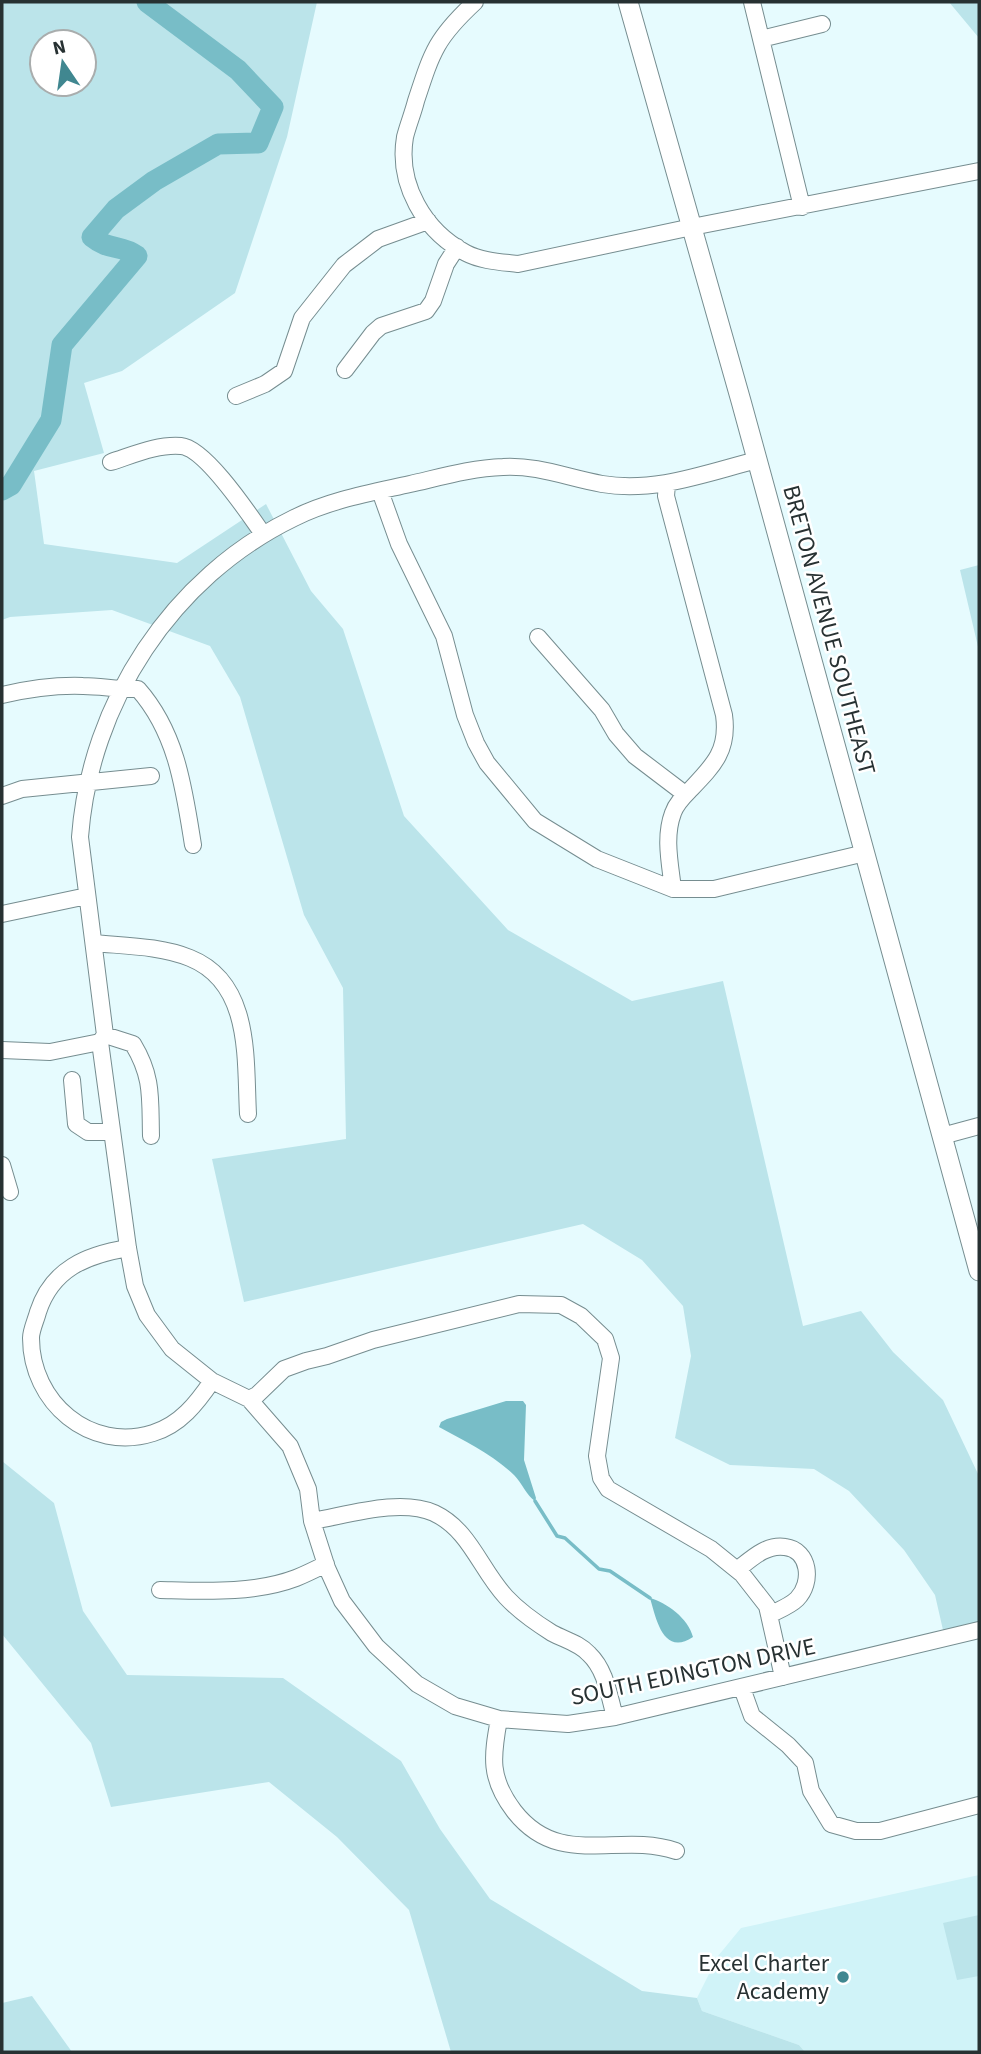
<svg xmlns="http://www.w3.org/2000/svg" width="981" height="2054" font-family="'Source Sans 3',sans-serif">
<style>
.built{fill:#d0f3f8}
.green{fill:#bbe4ea;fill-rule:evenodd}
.water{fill:#78bdc7}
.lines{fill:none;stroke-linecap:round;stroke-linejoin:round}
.stream{stroke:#78bdc7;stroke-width:3.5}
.river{stroke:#78bdc7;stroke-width:21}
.minor-casing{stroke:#768d90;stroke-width:18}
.major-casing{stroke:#768d90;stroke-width:21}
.minor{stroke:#fff;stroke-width:16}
.major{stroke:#fff;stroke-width:19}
.poi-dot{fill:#408790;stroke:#fff;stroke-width:2.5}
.labels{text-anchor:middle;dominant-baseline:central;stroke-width:5;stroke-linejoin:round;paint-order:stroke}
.street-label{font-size:24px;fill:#273132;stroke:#fff}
.poi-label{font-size:24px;fill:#273132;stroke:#fff;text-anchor:end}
</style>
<rect width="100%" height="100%" fill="#e6fbfe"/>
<!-- built -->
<path class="built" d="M 979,1875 L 979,2052 L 805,2052 L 799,2045 L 702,2011 L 697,1998 L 718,1956 L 741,1928 Z"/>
<!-- green -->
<path class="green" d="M 2,2 L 317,2 L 287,137 L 235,293 L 122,371 L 84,383 L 104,453 L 34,471 L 44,544 L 177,563 L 266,504 L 311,591 L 343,629 L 404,816 L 508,930 L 632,1001 L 723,981 L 803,1326 L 861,1311 L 893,1352 L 943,1400 L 979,1476 L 979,1622 L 943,1630 L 935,1595 L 904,1550 L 849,1491 L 814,1469 L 730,1465 L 675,1438 L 691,1356 L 683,1306 L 642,1260 L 583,1224 L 244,1302 L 212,1159 L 346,1139 L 343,988 L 304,915 L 240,697 L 210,646 L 112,610 L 10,617 L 2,620 ZM 42,42 L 84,42 L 84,84 L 42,84 Z
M 949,2 L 979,2 L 979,38 Z
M 979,565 L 979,651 L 960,570 Z
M 2,1461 L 54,1503 L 83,1611 L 127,1675 L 283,1678 L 401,1761 L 440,1829 L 490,1899 L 642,1991 L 697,1998 L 702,2011 L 799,2045 L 805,2052 L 451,2052 L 409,1910 L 337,1837 L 269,1782 L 111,1807 L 91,1743 L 2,1634 Z
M 979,1915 L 979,1976 L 957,1980 L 943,1923 Z
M 32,1996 L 72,2052 L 2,2052 L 2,2003 Z"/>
<!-- water -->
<path class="water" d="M 506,1401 L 523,1401 L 526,1405 L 524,1460 L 536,1498 L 535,1501 C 527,1496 522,1483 514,1475 C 493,1455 465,1441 439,1427 L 441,1422 L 447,1419 Z
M 650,1598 C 667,1603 688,1618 693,1637 C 663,1657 656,1618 650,1598 Z"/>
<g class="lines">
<!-- stream -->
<path class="stream" d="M 535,1501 L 557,1536 L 565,1538 L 599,1569 L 610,1571 L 650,1598"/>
<!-- river -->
<path class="river" d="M 2,490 L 11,485 L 51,420 L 62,345 L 137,256 C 121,244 109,251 92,237 L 116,209 L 154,181 L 218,144 L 258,143 L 273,107 L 238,70 L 147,2"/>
<defs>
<path id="minor" d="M 475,2 C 436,38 432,52 416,101 C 413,113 408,125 405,137 C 397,184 424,231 466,253 C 481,261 501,262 518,264 L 692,227 L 979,171
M 752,2 L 802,207
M 761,39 L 822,24
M 345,370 L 373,333 L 381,326 L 426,311 L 433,301 L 446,264 L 457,247
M 236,396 L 265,384 L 284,371 L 302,318 L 344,265 L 378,239 L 428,221
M 757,460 C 706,473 655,493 602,484 C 568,478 538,465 503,467 C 472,468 441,477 410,484 C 370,493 330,500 294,518 C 172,577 90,703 80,837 L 105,1035 L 100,1042 L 128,1248 L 135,1286 L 147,1315 L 172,1349 L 212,1381 L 249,1399 L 290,1446 L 308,1489 L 312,1521 L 327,1568 L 342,1601 L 376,1646 L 417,1684 L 455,1706 L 499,1719 L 568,1724 L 615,1717 L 979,1630
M 111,462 C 133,455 158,444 181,446 C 205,448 249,514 263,534
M 667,484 L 666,496 L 724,715 C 729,751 713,766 689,791 C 683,797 676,804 673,813 C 664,837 670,863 673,889
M 380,491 L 399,544 L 444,636 L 465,715 L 476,743 L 487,763 L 535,821 L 597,859 L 673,889 L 714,889 L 865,853
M 538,637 L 602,710 L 616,734 L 635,756 L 685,794
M 2,695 C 28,689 56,685 83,686 C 102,686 119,690 138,689 C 177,733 184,789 193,845
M 2,796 L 22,789 L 151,776
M 2,914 L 87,896
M 94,943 C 125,946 161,946 190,958 C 252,983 245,1059 248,1114
M 105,1035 L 133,1044 C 153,1077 150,1098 151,1136
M 2,1050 L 50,1052 L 100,1042
M 72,1080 L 76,1124 L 88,1132 L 112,1132
M 942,1136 L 979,1126
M 2,1165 L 10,1192
M 128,1248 C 86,1255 52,1269 38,1312 C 36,1320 31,1330 31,1338 C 31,1402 90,1453 153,1433 C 180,1425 197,1403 212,1381
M 249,1399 L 257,1395 L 284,1369 L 306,1361 L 327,1356 L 373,1340 L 519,1304 L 561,1305 L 581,1316 L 605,1339 L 611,1358 L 597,1456 L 601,1478 L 608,1489 L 711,1549 L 742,1574 L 767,1606 L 783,1677
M 312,1521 C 348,1515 400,1498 434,1513 C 470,1530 480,1569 506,1597 C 519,1611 536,1623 552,1633 C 565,1640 579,1643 589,1654 C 606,1670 609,1696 615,1717
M 737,1570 C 751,1559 766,1544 785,1547 C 810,1550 813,1583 797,1599 C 790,1606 779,1610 769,1615
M 160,1590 C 203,1591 254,1594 296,1578 C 306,1574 316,1569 326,1564
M 742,1688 L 752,1716 L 788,1745 L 805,1763 L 811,1791 L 831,1824 L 856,1831 L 880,1831 L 979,1805
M 499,1719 C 492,1757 489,1778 514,1811 C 560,1870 618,1831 676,1851"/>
<path id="major" d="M 628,2 L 741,401 L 979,1271"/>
</defs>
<!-- minor casing -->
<use href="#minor" class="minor-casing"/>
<!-- major casing -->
<use href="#major" class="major-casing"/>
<!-- minor -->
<use href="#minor" class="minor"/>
<!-- major -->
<use href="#major" class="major"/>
</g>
<!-- markers -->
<circle class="poi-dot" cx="843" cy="1977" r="7"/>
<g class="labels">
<!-- street labels -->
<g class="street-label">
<text transform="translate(829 630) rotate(75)">BRETON AVENUE SOUTHEAST</text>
<text transform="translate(693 1672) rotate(-12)">SOUTH EDINGTON DRIVE</text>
</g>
<!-- poi labels -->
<g class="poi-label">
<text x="829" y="1963">Excel Charter<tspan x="829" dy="28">Academy</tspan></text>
</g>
</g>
<!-- border -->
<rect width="981" height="2054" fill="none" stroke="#273132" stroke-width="7"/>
<!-- north arrow -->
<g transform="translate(63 63) rotate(347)"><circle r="33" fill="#ffffff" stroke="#a9adad" stroke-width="2"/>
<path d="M0-5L12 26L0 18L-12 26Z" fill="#408790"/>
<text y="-10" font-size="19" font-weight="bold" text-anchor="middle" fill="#273132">N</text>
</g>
</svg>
